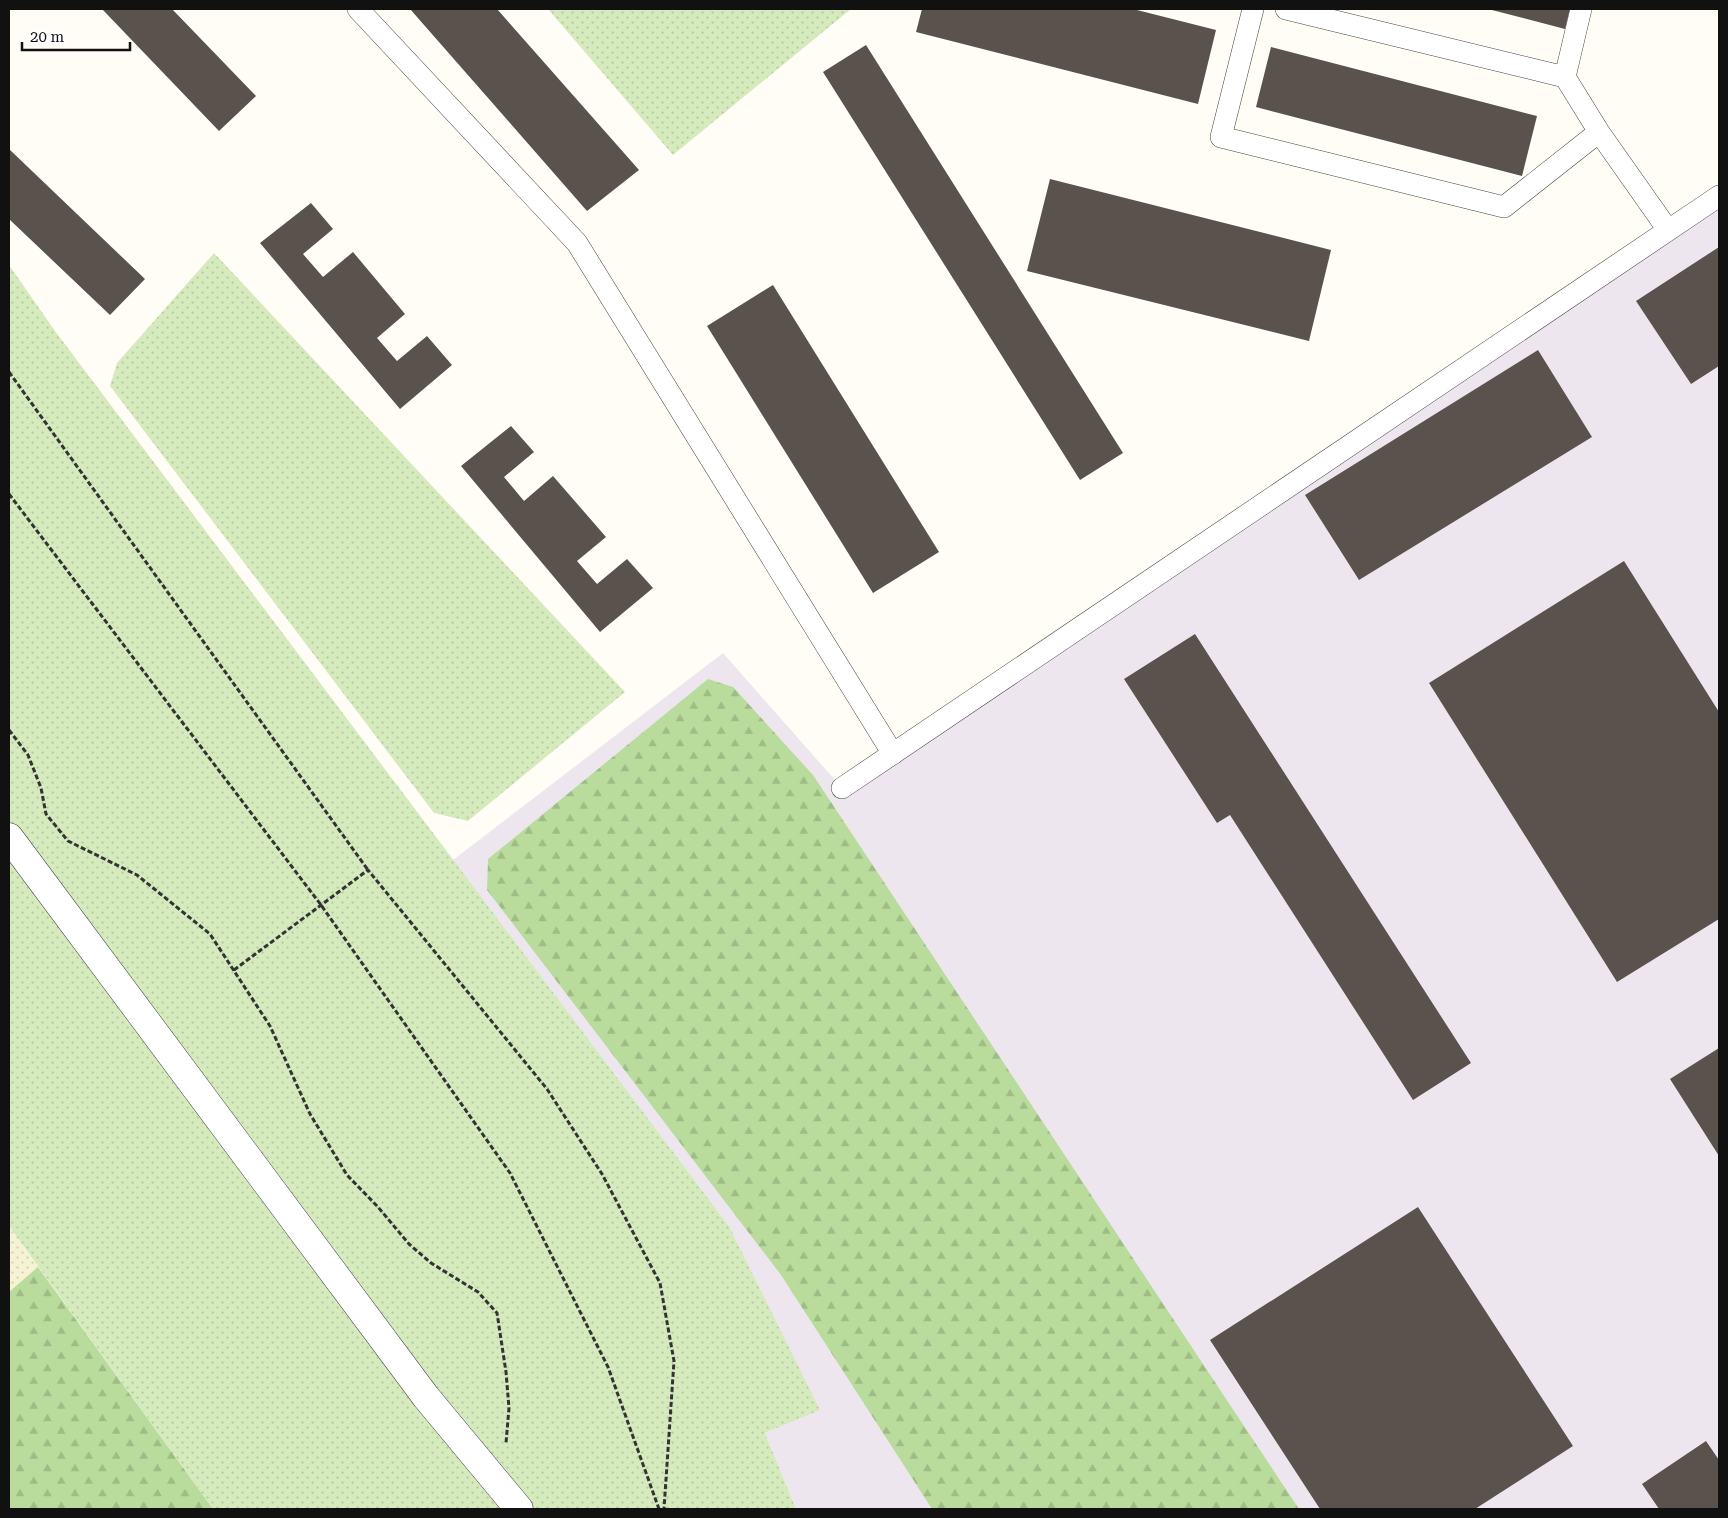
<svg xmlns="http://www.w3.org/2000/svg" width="1728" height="1518" font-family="'Roboto Serif',serif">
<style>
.industrial{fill:#eee6ef}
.farmland{fill:url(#farmland-dots)}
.grass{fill:url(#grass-dots)}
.forest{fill:url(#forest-firs)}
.building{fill:#5a524d}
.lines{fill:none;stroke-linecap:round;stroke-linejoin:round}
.service-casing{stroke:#444;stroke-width:22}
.tertiary-casing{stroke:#444;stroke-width:29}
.path{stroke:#333;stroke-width:3;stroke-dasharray:5 2.5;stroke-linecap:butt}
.service{stroke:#fff;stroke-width:21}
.tertiary{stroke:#fff;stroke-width:28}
</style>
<defs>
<pattern id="farmland-dots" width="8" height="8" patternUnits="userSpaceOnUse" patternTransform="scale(1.25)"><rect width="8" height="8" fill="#f6f3d4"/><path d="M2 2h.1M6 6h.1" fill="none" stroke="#d2cfb5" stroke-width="1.8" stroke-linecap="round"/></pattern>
<pattern id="grass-dots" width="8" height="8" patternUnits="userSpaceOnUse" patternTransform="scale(1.25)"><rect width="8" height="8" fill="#d5ebbd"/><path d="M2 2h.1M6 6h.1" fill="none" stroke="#b6c8a1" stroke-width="1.8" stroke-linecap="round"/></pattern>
<pattern id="forest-firs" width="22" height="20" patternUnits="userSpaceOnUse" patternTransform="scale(1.25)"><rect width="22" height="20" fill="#b9dc9c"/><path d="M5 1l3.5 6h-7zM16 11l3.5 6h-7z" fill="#9ebc85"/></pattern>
</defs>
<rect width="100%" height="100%" fill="#fffdf5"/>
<!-- industrial -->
<path class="industrial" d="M 1719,195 L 1719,1509 L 796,1509 L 765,1433 L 819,1410 L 729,1226 L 453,860 L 723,653 L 842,788 Z"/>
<!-- farmland -->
<path class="farmland" d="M 9,1226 L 38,1267 L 9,1292 Z"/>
<!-- grass -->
<path class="grass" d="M 548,9 L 851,9 L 673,155 Z
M 214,253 L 625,692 L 468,821 L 434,813 L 110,386 L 117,363 Z
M 9,265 L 55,331 L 729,1226 L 820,1410 L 765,1433 L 796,1509 L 213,1509 L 9,1226 Z"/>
<!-- forest -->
<path class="forest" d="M 708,679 L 733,687 L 813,775 L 1299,1509 L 932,1509 L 781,1275 L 487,890 L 488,859 Z
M 38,1267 L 213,1509 L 9,1509 L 9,1292 Z"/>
<!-- building -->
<path class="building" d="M 102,9 L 172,9 L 256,96 L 219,131 Z
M 410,9 L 497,9 L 639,170 L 587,211 Z
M 922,9 L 1133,9 L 1216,30 L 1198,104 L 916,32 Z
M 1488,9 L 1570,9 L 1565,29 Z
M 866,45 L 1123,453 L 1080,480 L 823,72 Z
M 1271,47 L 1537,116 L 1522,176 L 1256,107 Z
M 9,149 L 145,279 L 110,315 L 9,219 Z
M 1050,179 L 1331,250 L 1309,341 L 1027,271 Z
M 311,203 L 333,229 L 303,254 L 323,277 L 353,252 L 405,314 L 377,338 L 397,361 L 427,336 L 452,365 L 400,409 L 260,243 Z
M 1719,247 L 1719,366 L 1691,384 L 1636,301 Z
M 773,285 L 939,552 L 873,593 L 707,326 Z
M 1538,350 L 1592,437 L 1359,580 L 1305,495 Z
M 511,426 L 534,452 L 504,477 L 524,501 L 553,476 L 606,537 L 577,561 L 597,584 L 627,559 L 653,588 L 600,632 L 461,466 Z
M 1624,561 L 1719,712 L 1719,919 L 1617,982 L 1429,683 Z
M 1195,634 L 1471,1063 L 1413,1100 L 1230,815 L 1217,823 L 1124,679 Z
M 1719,1048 L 1719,1156 L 1670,1079 Z
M 1418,1207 L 1573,1446 L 1475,1509 L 1320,1509 L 1210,1340 Z
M 1706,1441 L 1719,1460 L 1719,1509 L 1659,1509 L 1642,1484 Z"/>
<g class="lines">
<defs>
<path id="service" d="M 358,9 L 577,243 L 893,754
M 1253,9 L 1221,137 L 1504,207 L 1599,132 L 1668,230
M 1286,9 L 1565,77
M 1581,9 L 1565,77 L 1599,132
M 842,788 L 1719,196"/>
<path id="tertiary" d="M 9,837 L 426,1397 L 519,1509"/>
</defs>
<!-- service casing -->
<use href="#service" class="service-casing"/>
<!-- tertiary casing -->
<use href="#tertiary" class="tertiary-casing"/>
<!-- path -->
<path class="path" d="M 9,372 L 368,870
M 9,494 L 321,905 L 510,1173 L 608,1367 L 659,1509
M 9,730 L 28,755 L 41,788 L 46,814 L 68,841 L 137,875 L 210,934 L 270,1026 L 310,1114 L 347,1175 L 378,1207 L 409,1244 L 431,1263 L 478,1292 L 497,1313 L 506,1372 L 509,1408 L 506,1443
M 234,970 L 368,870 L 547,1089 L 602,1174 L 660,1283 L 674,1361 L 664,1509"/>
<!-- service -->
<use href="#service" class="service"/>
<!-- tertiary -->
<use href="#tertiary" class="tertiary"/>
</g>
<!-- border -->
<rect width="1728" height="1518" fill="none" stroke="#111111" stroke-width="20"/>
<!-- scale -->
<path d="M22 42v8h108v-8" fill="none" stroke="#111111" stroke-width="2.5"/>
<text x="30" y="42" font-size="15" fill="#111111" stroke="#ffffff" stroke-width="4" paint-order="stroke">20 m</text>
</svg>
